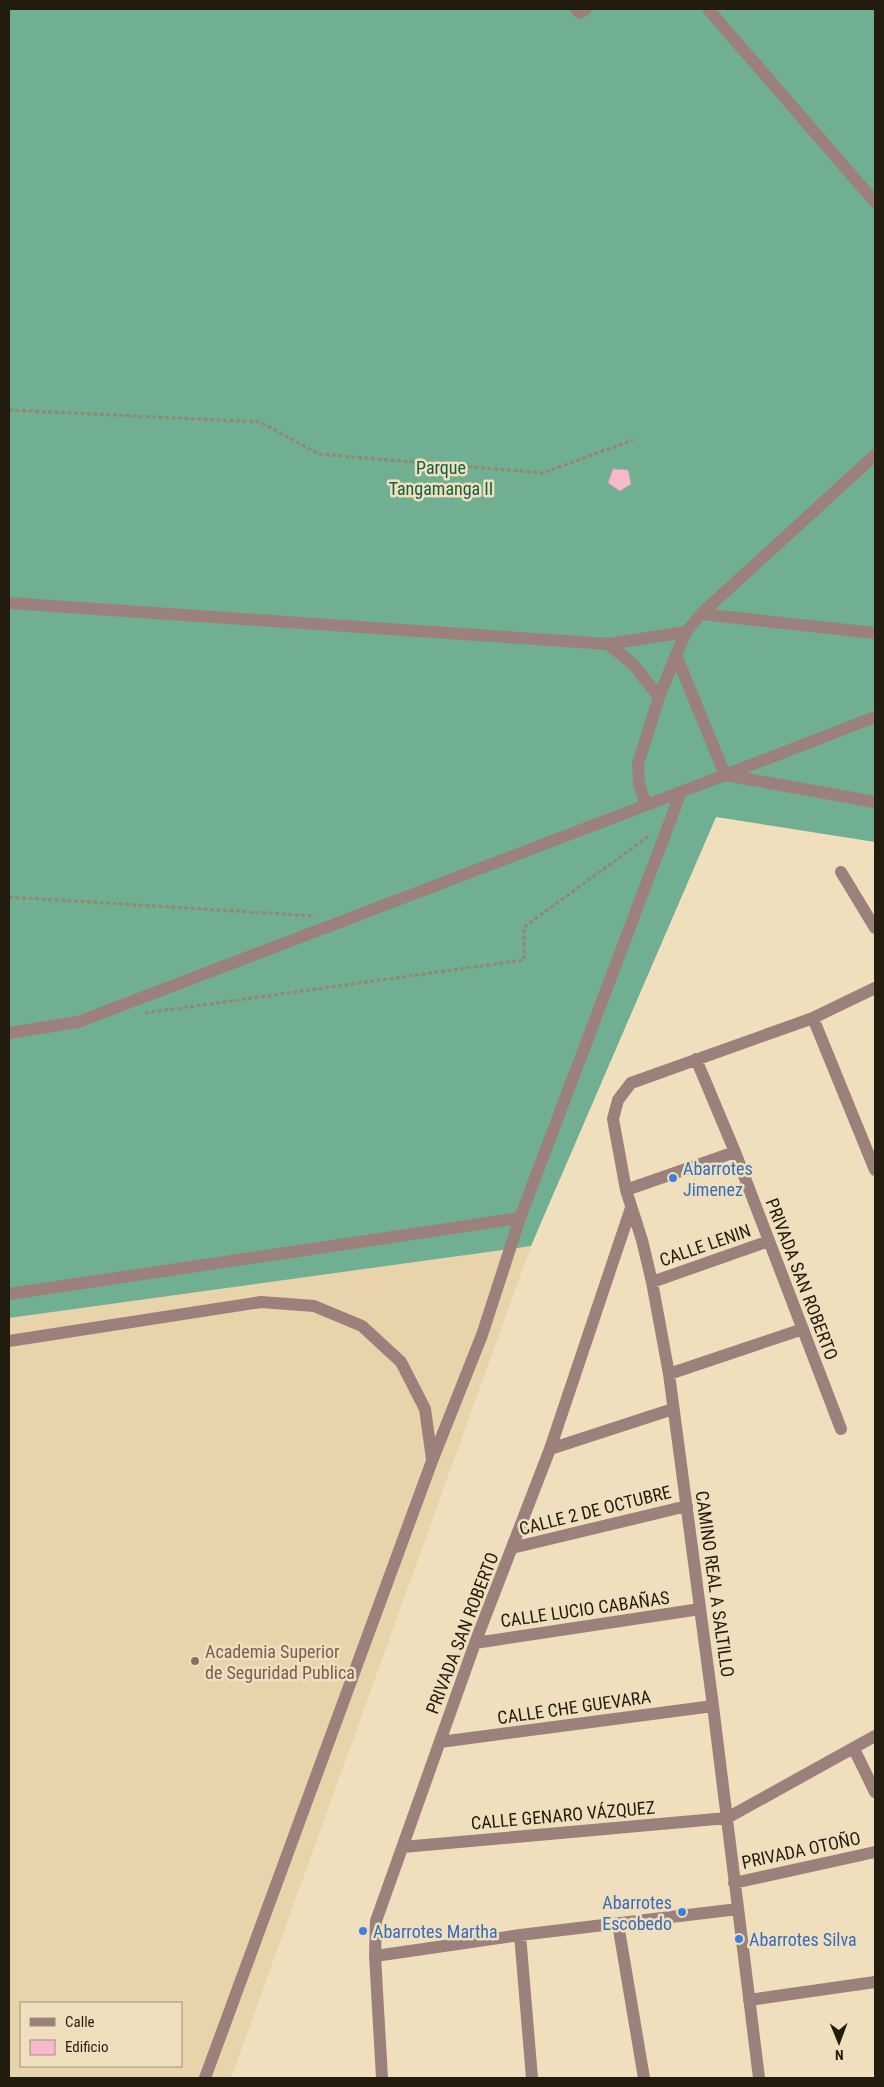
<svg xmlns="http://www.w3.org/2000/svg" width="884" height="2087" font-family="'Roboto Condensed',sans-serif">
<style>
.built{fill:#e8d4ab;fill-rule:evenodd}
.forest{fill:#71af93}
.building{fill:#f8b9cc;stroke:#cca5b0}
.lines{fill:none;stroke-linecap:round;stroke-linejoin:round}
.path{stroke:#93886f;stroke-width:3;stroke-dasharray:4 2.5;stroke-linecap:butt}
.minor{stroke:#9b807b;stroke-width:12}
.shop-dot{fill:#3f7fe0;stroke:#efdfbd;stroke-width:2}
.education-dot{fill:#8d6e63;stroke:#efdfbd;stroke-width:2}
.labels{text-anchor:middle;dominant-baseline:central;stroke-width:5;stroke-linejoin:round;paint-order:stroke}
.park-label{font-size:18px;fill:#136045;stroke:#efdfbd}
.shop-label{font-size:18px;fill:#366cbe;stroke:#efdfbd;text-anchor:start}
.street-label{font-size:18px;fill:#221c0f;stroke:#efdfbd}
.education-label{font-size:18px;fill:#785e54;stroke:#efdfbd;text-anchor:start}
</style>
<rect width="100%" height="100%" fill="#efdfbd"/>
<!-- built -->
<path class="built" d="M 531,1246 L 231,2078 L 9,2078 L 9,1318 ZM 21,2003 L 181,2003 L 181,2066 L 21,2066 Z"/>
<!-- forest -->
<path class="forest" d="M 9,9 L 875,9 L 875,842 L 716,817 L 531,1246 L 9,1318 Z"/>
<!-- building -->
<path class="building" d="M 613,469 L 628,470 L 631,484 L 620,491 L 608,483 Z"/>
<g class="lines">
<!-- path -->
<path class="path" d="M 9,410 L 260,422 L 319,454 L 543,473 L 633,440
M 9,897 L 315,916
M 145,1013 L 524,960 L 524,927 L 649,836"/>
<!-- minor -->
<path class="minor" d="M 576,9 L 580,13 L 586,9
M 708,9 L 875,202
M 9,603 L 608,644 L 686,632
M 701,614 L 875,633
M 608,644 L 633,664 L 659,697
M 676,655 L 725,775 L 875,717
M 646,805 L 639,784 L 638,764 L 659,697 L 676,655 L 686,632 L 701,614 L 875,455
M 841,872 L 875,928
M 813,1018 L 875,1170
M 9,1033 L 78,1022 L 725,775 L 875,802
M 696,1059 L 735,1152 L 841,1429
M 626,1190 L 735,1152
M 652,1282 L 769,1241
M 9,1294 L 520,1218 L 681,792
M 9,1341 L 261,1302 L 314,1306 L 362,1326 L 401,1362 L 425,1409 L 432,1459
M 669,1374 L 803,1329
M 550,1449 L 673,1409
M 512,1548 L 687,1506
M 475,1643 L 700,1609
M 440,1742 L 713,1706
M 854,1749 L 875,1792
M 403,1847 L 727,1818 L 875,1736
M 734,1883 L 875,1852
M 618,1924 L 644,2078
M 520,1935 L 532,2078
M 375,1956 L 520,1935 L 738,1909
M 749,2000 L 875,1982
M 205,2078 L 432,1461 L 482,1335 L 520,1218
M 382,2078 L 375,1956 L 376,1921 L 475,1643 L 550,1449 L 631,1208
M 759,2078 L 713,1706 L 669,1374 L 652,1282 L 642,1240 L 626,1190 L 613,1119 L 618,1100 L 631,1083 L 813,1018 L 875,988"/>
</g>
<!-- markers -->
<g class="shop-dot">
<circle cx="673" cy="1178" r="5"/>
<circle cx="682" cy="1912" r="5"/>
<circle cx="363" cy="1931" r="5"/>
<circle cx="739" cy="1939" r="5"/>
</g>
<circle class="education-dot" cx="195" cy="1661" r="5"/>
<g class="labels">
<!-- park labels -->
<g class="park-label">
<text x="441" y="467">Parque<tspan x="441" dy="21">Tangamanga II</tspan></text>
</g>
<!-- shop labels -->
<g class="shop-label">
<text x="683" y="1168">Abarrotes<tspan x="683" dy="21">Jimenez</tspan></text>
<text x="672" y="1902" text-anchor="end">Abarrotes<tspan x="672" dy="21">Escobedo</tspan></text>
<text x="373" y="1931">Abarrotes Martha</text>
<text x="749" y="1939">Abarrotes Silva</text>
</g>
<!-- street labels -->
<g class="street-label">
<text transform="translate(705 1245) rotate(-19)">CALLE LENIN</text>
<text transform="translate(802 1279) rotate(69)">PRIVADA SAN ROBERTO</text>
<text transform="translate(595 1510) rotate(-14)">CALLE 2 DE OCTUBRE</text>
<text transform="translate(715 1584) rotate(82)">CAMINO REAL A SALTILLO</text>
<text transform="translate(585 1609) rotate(-8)">CALLE LUCIO CABAÑAS</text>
<text transform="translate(462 1633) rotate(-69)">PRIVADA SAN ROBERTO</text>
<text transform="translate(574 1707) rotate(-8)">CALLE CHE GUEVARA</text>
<text transform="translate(563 1815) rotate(-5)">CALLE GENARO VÁZQUEZ</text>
<text transform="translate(801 1850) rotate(-12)">PRIVADA OTOÑO</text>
</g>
<!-- education labels -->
<g class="education-label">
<text x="205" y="1651">Academia Superior<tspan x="205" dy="21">de Seguridad Publica</tspan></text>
</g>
</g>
<!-- border -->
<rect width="884" height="2087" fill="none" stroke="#221c0f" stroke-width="20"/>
<!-- legend -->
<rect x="20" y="2002" width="162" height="65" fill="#efdfbd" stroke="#9d9177"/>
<rect x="30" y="2018" width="25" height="8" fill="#9b807b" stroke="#9d9177"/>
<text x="65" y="2027" font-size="15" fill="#221c0f">Calle</text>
<rect x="30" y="2040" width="25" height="15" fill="#f8b9cc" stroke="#9d9177"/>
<text x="65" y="2052" font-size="15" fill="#221c0f">Edificio</text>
<!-- north arrow -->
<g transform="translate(839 2042) rotate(179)" stroke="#efdfbd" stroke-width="4" paint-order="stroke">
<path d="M0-4L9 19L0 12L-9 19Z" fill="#221c0f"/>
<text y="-8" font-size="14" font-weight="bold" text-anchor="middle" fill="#221c0f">N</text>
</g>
</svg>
